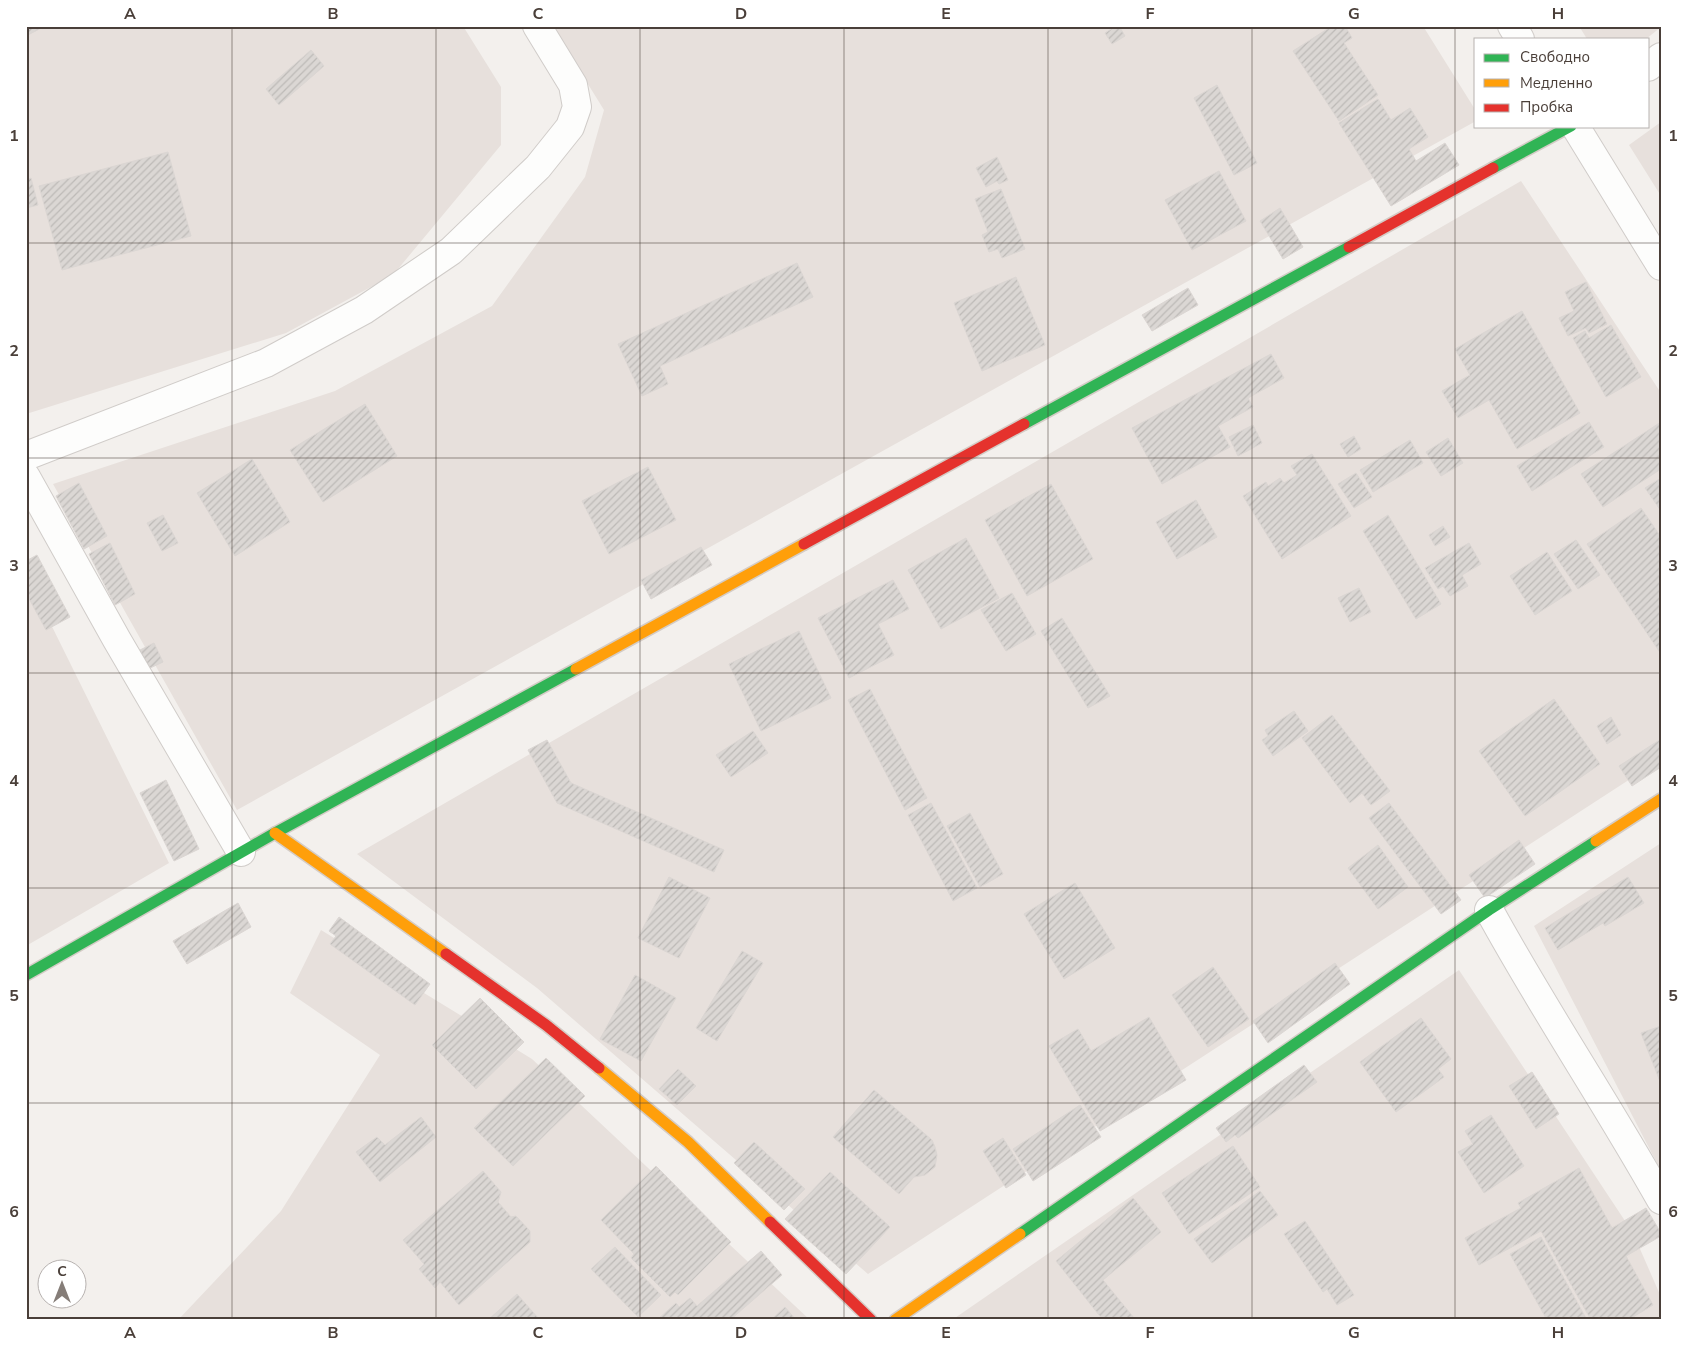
<svg xmlns="http://www.w3.org/2000/svg" width="1687" height="1346" font-family="'Nunito Sans',sans-serif">
<style>
.residential{fill:#e7e0dc}
.building{fill:url(#building-hatch);stroke:#dbd6d3}
.lines{fill:none;stroke-linecap:round;stroke-linejoin:round}
.street-casing{stroke:#d0ccc9;stroke-width:30}
.fast-casing{stroke:#d4ccc6;stroke-width:14}
.slow-casing{stroke:#d4ccc6;stroke-width:14}
.jam-casing{stroke:#d4ccc6;stroke-width:14}
.street{stroke:#fdfdfc;stroke-width:28}
.fast{stroke:#30b455;stroke-width:11}
.slow{stroke:#ff9f0a;stroke-width:11}
.jam{stroke:#e5322d;stroke-width:11}
.grid{fill:none;stroke:#4a3f39;stroke-width:1;stroke-opacity:0.55}
.neatline{fill:none;stroke:#4a3f39;stroke-width:2}
.grid-label{font-size:16px;text-anchor:middle;font-weight:bold;fill:#4a3f39}
</style>
<defs>
<pattern id="building-hatch" width="6" height="6" patternUnits="userSpaceOnUse" patternTransform="scale(1.25)"><rect width="6" height="6" fill="#dbd7d4"/><path d="M-1 1l2-2M0 6l6-6M5 7l2-2" fill="none" stroke="#bdbab7"/></pattern>
</defs>
<rect width="100%" height="100%" fill="#f3f0ed"/>
<!-- residential -->
<path class="residential" d="M 26,26 L 463,26 L 501,87 L 501,145 L 393,275 L 286,333 L 26,414 Z
M 552,26 L 1423,26 L 1476,111 L 1476,121 L 237,810 L 53,484 L 335,391 L 492,306 L 585,177 L 604,110 Z
M 1579,26 L 1661,26 L 1661,27 L 1646,39 L 1587,39 Z
M 1661,122 L 1661,196 L 1629,145 Z
M 1521,181 L 1661,393 L 1661,759 L 868,1274 L 537,988 L 357,854 Z
M 26,574 L 169,863 L 26,946 Z
M 1661,843 L 1661,1171 L 1534,926 Z
M 321,930 L 532,1059 L 810,1320 L 178,1320 L 281,1211 L 380,1055 L 290,993 Z
M 1459,970 L 1633,1233 L 1661,1297 L 1661,1320 L 952,1320 Z"/>
<!-- building -->
<path class="building" d="M 26,26 L 45,26 L 26,36 Z
M 380,26 L 459,26 L 459,29 Z
M 1116,26 L 1119,26 L 1125,36 L 1112,44 L 1105,33 Z
M 1332,26 L 1345,26 L 1352,38 L 1344,43 L 1378,95 L 1339,121 L 1293,51 Z
M 311,50 L 324,66 L 279,105 L 266,89 Z
M 1217,85 L 1257,163 L 1234,175 L 1194,98 Z
M 1378,99 L 1391,120 L 1410,108 L 1428,137 L 1409,149 L 1416,161 L 1445,143 L 1459,165 L 1391,206 L 1339,123 Z
M 168,152 L 191,236 L 62,270 L 39,186 Z
M 997,157 L 1008,180 L 999,184 L 997,181 L 986,187 L 976,168 Z
M 1219,171 L 1246,221 L 1192,250 L 1165,200 Z
M 31,178 L 38,205 L 26,208 L 26,180 Z
M 1001,189 L 1025,249 L 1002,258 L 998,249 L 989,252 L 982,235 L 988,232 L 975,199 Z
M 1280,208 L 1303,247 L 1283,259 L 1260,221 Z
M 797,263 L 813,297 L 660,366 L 668,384 L 642,396 L 618,344 Z
M 1016,277 L 1045,345 L 982,371 L 954,303 Z
M 1586,282 L 1607,324 L 1589,333 L 1586,328 L 1568,336 L 1559,318 L 1574,311 L 1565,292 Z
M 1188,288 L 1198,305 L 1152,331 L 1142,315 Z
M 1522,311 L 1580,413 L 1517,449 L 1489,400 L 1458,418 L 1442,391 L 1470,375 L 1455,349 Z
M 1611,325 L 1641,377 L 1606,397 L 1573,338 L 1585,331 L 1589,338 Z
M 1271,354 L 1284,378 L 1248,398 L 1253,407 L 1218,426 L 1230,447 L 1162,484 L 1132,428 Z
M 365,404 L 397,456 L 323,502 L 290,450 Z
M 1589,422 L 1604,447 L 1532,491 L 1517,466 Z
M 1661,422 L 1661,469 L 1603,507 L 1581,474 Z
M 1253,425 L 1262,443 L 1238,456 L 1229,437 Z
M 1354,436 L 1361,449 L 1348,457 L 1340,444 Z
M 1448,438 L 1463,463 L 1441,476 L 1426,452 Z
M 1410,440 L 1423,463 L 1373,492 L 1360,470 Z
M 1312,454 L 1351,516 L 1282,559 L 1243,496 L 1266,482 L 1268,486 L 1280,478 L 1284,483 L 1297,475 L 1291,466 Z
M 252,459 L 290,522 L 235,556 L 197,493 Z
M 648,467 L 676,520 L 609,554 L 582,501 Z
M 1356,473 L 1372,497 L 1354,508 L 1338,484 Z
M 1661,478 L 1661,511 L 1645,488 Z
M 79,483 L 107,536 L 84,549 L 56,496 Z
M 1051,484 L 1093,559 L 1027,596 L 985,520 Z
M 1196,500 L 1217,537 L 1177,559 L 1156,522 Z
M 1641,508 L 1661,537 L 1661,654 L 1587,544 Z
M 163,515 L 178,543 L 162,551 L 147,523 Z
M 1388,515 L 1441,604 L 1416,619 L 1363,531 Z
M 1443,526 L 1450,537 L 1435,546 L 1429,535 Z
M 966,538 L 999,598 L 941,629 L 908,570 Z
M 1576,540 L 1600,575 L 1578,589 L 1554,554 Z
M 110,543 L 135,594 L 115,605 L 89,554 Z
M 1469,543 L 1481,564 L 1462,575 L 1468,586 L 1450,596 L 1443,586 L 1438,589 L 1425,568 Z
M 701,547 L 712,565 L 651,599 L 641,580 Z
M 1547,552 L 1572,591 L 1535,615 L 1510,576 Z
M 37,555 L 70,617 L 46,630 L 26,593 L 26,561 Z
M 893,580 L 909,609 L 878,624 L 894,655 L 849,678 L 818,618 Z
M 1359,588 L 1371,612 L 1350,622 L 1338,598 Z
M 1012,593 L 1036,634 L 1006,651 L 981,610 Z
M 1062,618 L 1110,696 L 1088,708 L 1041,631 Z
M 799,631 L 831,698 L 761,731 L 729,664 Z
M 154,643 L 163,662 L 148,669 L 140,650 Z
M 870,689 L 927,798 L 905,810 L 848,700 Z
M 1554,699 L 1600,764 L 1525,816 L 1479,751 Z
M 1294,711 L 1308,731 L 1273,756 L 1262,740 L 1268,736 L 1265,730 Z
M 1332,715 L 1390,791 L 1371,805 L 1362,793 L 1350,803 L 1302,738 Z
M 1611,717 L 1621,735 L 1607,744 L 1597,726 Z
M 753,731 L 768,753 L 731,777 L 716,755 Z
M 1661,739 L 1661,767 L 1632,786 L 1619,766 Z
M 547,740 L 571,783 L 724,850 L 714,872 L 557,803 L 528,750 Z
M 166,780 L 199,849 L 174,861 L 140,793 Z
M 931,803 L 977,888 L 953,901 L 908,815 Z
M 1389,803 L 1461,900 L 1441,914 L 1369,818 Z
M 970,813 L 1003,874 L 980,887 L 947,826 Z
M 1519,840 L 1535,864 L 1485,898 L 1469,875 Z
M 1378,845 L 1408,887 L 1378,909 L 1348,868 Z
M 669,877 L 710,898 L 679,958 L 638,938 Z
M 1628,877 L 1644,903 L 1605,926 L 1603,923 L 1558,950 L 1545,928 Z
M 1075,883 L 1115,948 L 1064,979 L 1024,914 Z
M 238,903 L 251,927 L 187,964 L 173,941 Z
M 339,917 L 430,984 L 415,1005 L 330,944 L 336,936 L 329,931 Z
M 742,951 L 763,963 L 717,1041 L 696,1028 Z
M 1335,963 L 1350,984 L 1268,1043 L 1253,1021 Z
M 1213,967 L 1249,1019 L 1208,1047 L 1172,995 Z
M 635,975 L 676,998 L 641,1061 L 600,1039 Z
M 480,998 L 524,1042 L 476,1089 L 432,1045 Z
M 1149,1017 L 1186,1080 L 1100,1131 L 1049,1046 L 1078,1029 L 1091,1051 Z
M 1421,1018 L 1451,1059 L 1438,1069 L 1444,1077 L 1396,1112 L 1360,1062 Z
M 1661,1026 L 1661,1084 L 1641,1033 Z
M 546,1058 L 585,1096 L 513,1166 L 474,1128 Z
M 1304,1065 L 1317,1082 L 1238,1138 L 1235,1135 L 1226,1142 L 1216,1128 Z
M 678,1069 L 696,1086 L 677,1105 L 659,1089 Z
M 1532,1072 L 1559,1114 L 1536,1129 L 1509,1086 Z
M 874,1090 L 932,1140 L 935,1147 L 937,1155 L 935,1167 L 925,1175 L 914,1177 L 899,1194 L 833,1137 Z
M 1080,1105 L 1101,1137 L 1033,1181 L 1013,1149 Z
M 1491,1115 L 1524,1166 L 1484,1193 L 1458,1152 L 1473,1144 L 1465,1131 Z
M 421,1117 L 436,1137 L 380,1182 L 356,1152 L 377,1137 L 385,1145 Z
M 1003,1138 L 1026,1175 L 1006,1188 L 983,1151 Z
M 754,1142 L 805,1189 L 784,1210 L 734,1163 Z
M 1233,1146 L 1260,1187 L 1189,1234 L 1162,1193 Z
M 656,1166 L 731,1242 L 678,1295 L 675,1292 L 670,1297 L 631,1258 L 634,1254 L 601,1220 Z
M 1579,1168 L 1612,1228 L 1646,1208 L 1661,1233 L 1661,1236 L 1626,1256 L 1653,1305 L 1628,1320 L 1591,1320 L 1541,1231 L 1479,1265 L 1465,1238 L 1521,1208 L 1518,1203 Z
M 483,1171 L 501,1192 L 498,1202 L 511,1217 L 516,1216 L 530,1231 L 530,1242 L 459,1305 L 440,1282 L 435,1288 L 419,1269 L 424,1264 L 403,1240 Z
M 830,1172 L 890,1227 L 846,1274 L 785,1219 Z
M 1260,1191 L 1278,1215 L 1212,1263 L 1194,1239 Z
M 1133,1198 L 1161,1232 L 1103,1280 L 1134,1318 L 1132,1320 L 1103,1320 L 1056,1261 Z
M 1305,1221 L 1354,1295 L 1337,1305 L 1327,1289 L 1323,1292 L 1284,1234 Z
M 1541,1237 L 1587,1320 L 1547,1320 L 1510,1254 Z
M 615,1247 L 661,1295 L 638,1317 L 591,1269 Z
M 761,1251 L 782,1275 L 730,1320 L 657,1320 L 676,1303 L 679,1307 L 690,1298 L 697,1306 Z
M 517,1294 L 539,1319 L 488,1320 Z
M 785,1307 L 796,1320 L 771,1320 Z"/>
<g class="lines">
<defs>
<path id="street" d="M 1512,26 L 1520,39
M 1648,67 L 1661,57
M 1575,126 L 1661,266
M 26,456 L 266,363 L 364,310 L 451,251 L 538,167 L 570,127 L 577,107 L 573,85 L 537,26
M 26,477 L 117,640 L 241,852
M 1489,910 C 1543,1009 1606,1102 1661,1200"/>
<path id="fast" d="M 1493,168 L 1571,126
M 1024,424 L 1349,247
M 26,975 L 275,833 L 576,669
M 1020,1234 L 1489,910 L 1596,841"/>
<path id="slow" d="M 576,669 L 804,544
M 275,833 L 446,954
M 1596,841 L 1661,799
M 599,1068 L 688,1142 L 770,1222
M 895,1320 L 1020,1234"/>
<path id="jam" d="M 1349,247 L 1493,168
M 804,544 L 1024,424
M 446,954 L 546,1025 L 599,1068
M 770,1222 L 871,1320"/>
</defs>
<!-- street casing -->
<use href="#street" class="street-casing"/>
<!-- fast casing -->
<use href="#fast" class="fast-casing"/>
<!-- slow casing -->
<use href="#slow" class="slow-casing"/>
<!-- jam casing -->
<use href="#jam" class="jam-casing"/>
<!-- street -->
<use href="#street" class="street"/>
<!-- fast -->
<use href="#fast" class="fast"/>
<!-- slow -->
<use href="#slow" class="slow"/>
<!-- jam -->
<use href="#jam" class="jam"/>
</g>
<!-- grid -->
<path class="grid" d="M 232,26 L 232,1320M 436,26 L 436,1320M 640,26 L 640,1320M 844,26 L 844,1320M 1048,26 L 1048,1320M 1252,26 L 1252,1320M 1455,26 L 1455,1320M 26,243 L 1661,243M 26,458 L 1661,458M 26,673 L 1661,673M 26,888 L 1661,888M 26,1103 L 1661,1103"/>
<!-- border -->
<rect width="1687" height="1346" fill="none" stroke="#ffffff" stroke-width="55"/>
<!-- legend -->
<rect x="1474" y="38" width="175" height="90" fill="#ffffff" stroke="#b7b2b0"/>
<rect x="1484" y="54" width="25" height="8" fill="#30b455" stroke="#b7b2b0"/>
<text x="1520" y="62" font-size="15" fill="#4a3f39">Свободно</text>
<rect x="1484" y="79" width="25" height="8" fill="#ff9f0a" stroke="#b7b2b0"/>
<text x="1520" y="88" font-size="15" fill="#4a3f39">Медленно</text>
<rect x="1484" y="104" width="25" height="8" fill="#e5322d" stroke="#b7b2b0"/>
<text x="1520" y="112" font-size="15" fill="#4a3f39">Пробка</text>
<!-- north arrow -->
<g transform="translate(62 1284)"><circle r="24" fill="#ffffff" stroke="#b7b2b0"/>
<path d="M0-4L9 19L0 12L-9 19Z" fill="#857d78"/>
<text y="-8" font-size="14" font-weight="bold" text-anchor="middle" fill="#4a3f39">С</text>
</g>
<rect x="28" y="28" width="1632" height="1290" class="neatline"/>
<g class="grid-label">
<text x="130" y="19">A</text>
<text x="333" y="19">B</text>
<text x="538" y="19">C</text>
<text x="741" y="19">D</text>
<text x="946" y="19">E</text>
<text x="1150" y="19">F</text>
<text x="1354" y="19">G</text>
<text x="1558" y="19">H</text>
<text x="14" y="141">1</text>
<text x="1673" y="141">1</text>
<text x="14" y="356">2</text>
<text x="1673" y="356">2</text>
<text x="14" y="571">3</text>
<text x="1673" y="571">3</text>
<text x="14" y="786">4</text>
<text x="1673" y="786">4</text>
<text x="14" y="1001">5</text>
<text x="1673" y="1001">5</text>
<text x="14" y="1217">6</text>
<text x="1673" y="1217">6</text>
<text x="130" y="1338">A</text>
<text x="333" y="1338">B</text>
<text x="538" y="1338">C</text>
<text x="741" y="1338">D</text>
<text x="946" y="1338">E</text>
<text x="1150" y="1338">F</text>
<text x="1354" y="1338">G</text>
<text x="1558" y="1338">H</text>
</g>
</svg>
